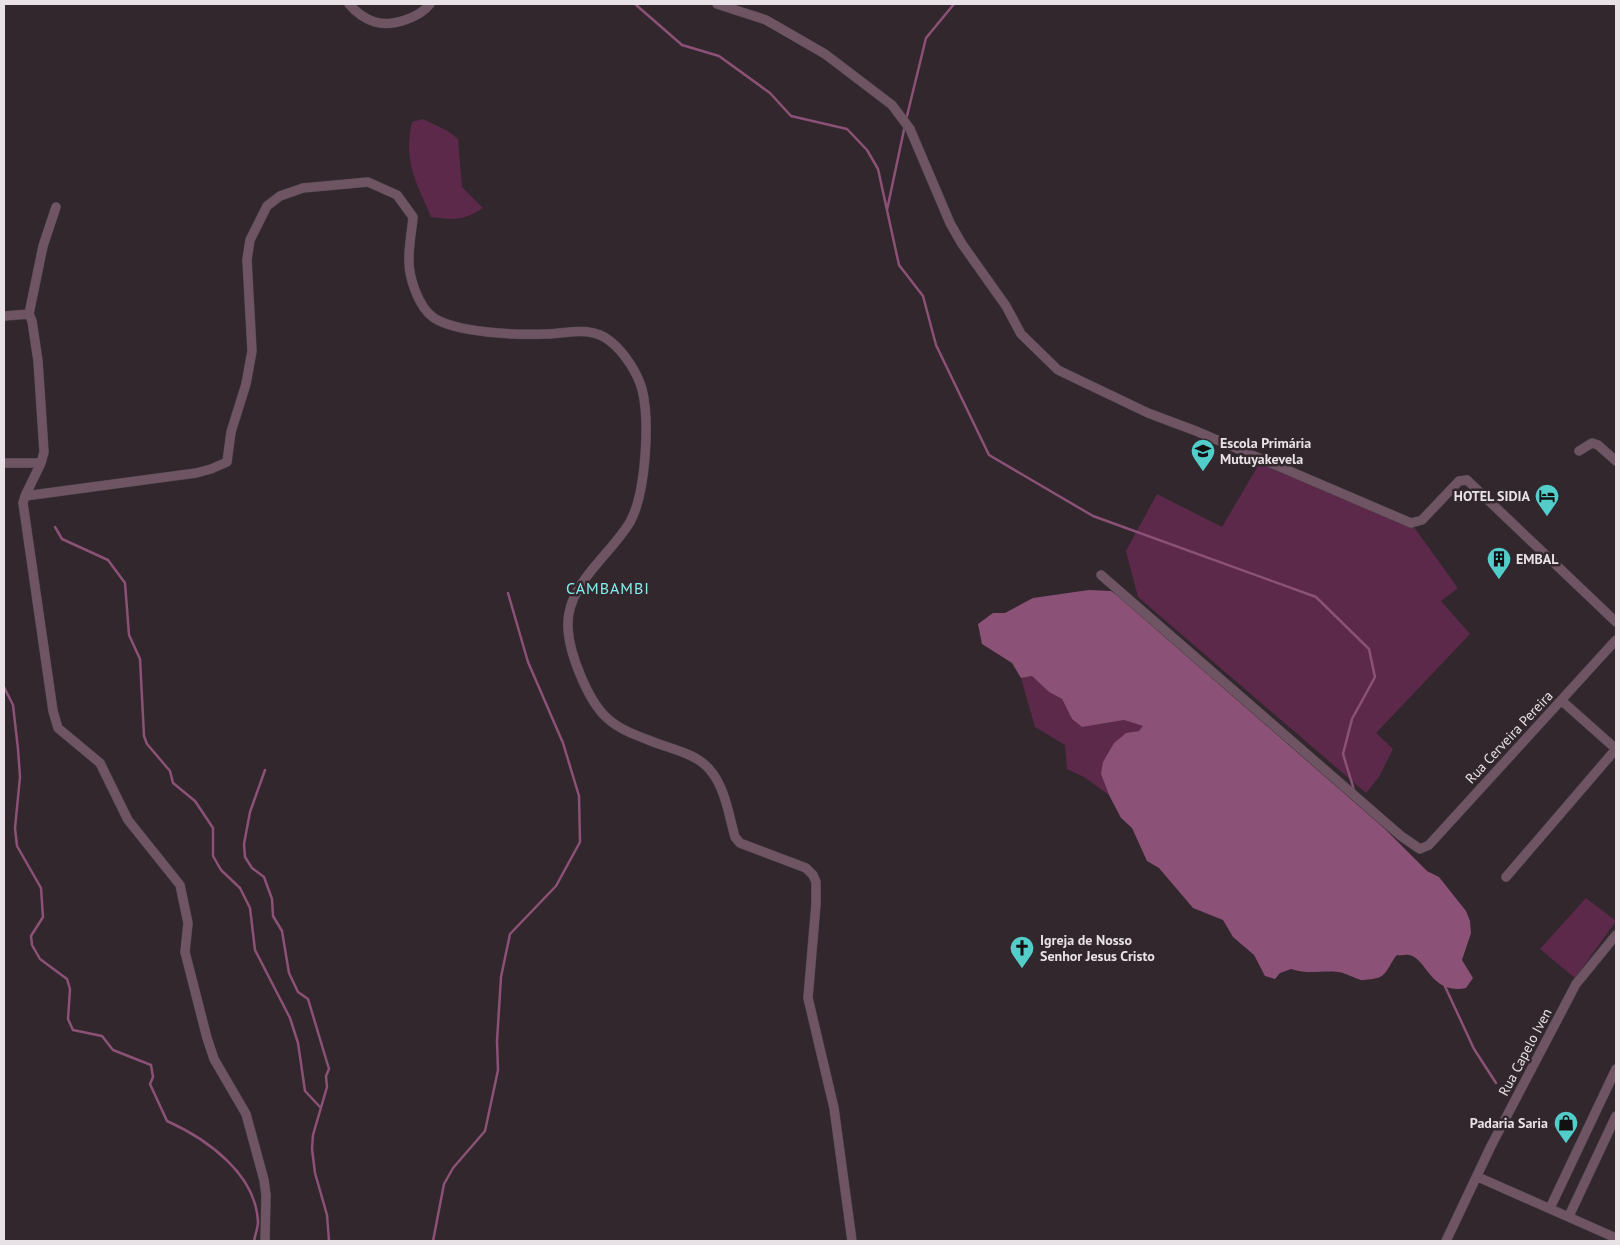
<svg xmlns="http://www.w3.org/2000/svg" width="1620" height="1245" font-family="'PT Sans',sans-serif">
<style>
.green{fill:#5d294b}
.water{fill:#8c5176}
.lines{fill:none;stroke-linecap:round;stroke-linejoin:round}
.stream{stroke:#8c5176;stroke-width:2.5}
.street-casing{stroke:#4e454a;stroke-width:10}
.street{stroke:#6f5564;stroke-width:9}
.labels{text-anchor:middle;dominant-baseline:central;stroke-width:5;stroke-linejoin:round;paint-order:stroke}
.poi-label{font-size:14px;font-weight:bold;fill:#e8e1e5;stroke:#31272d;text-anchor:start}
.street-label{font-size:14px;fill:#e8e1e5;stroke:#31272d}
.quarter-label{font-size:16px;letter-spacing:1px;fill:#83efec;stroke:#31272d}
</style>
<rect width="100%" height="100%" fill="#31272d"/>
<!-- green -->
<path class="green" d="M 423,119 L 448,131 L 458,139 L 462,187 L 483,208 C 463,221 455,220 431,217 C 416,181 403,162 412,122 Z
M 1262,459 L 1411,523 L 1458,588 L 1441,601 L 1470,634 L 1376,733 L 1393,749 L 1379,777 L 1366,793 L 1138,597 L 1126,551 L 1157,494 L 1222,527 Z
M 1032,676 L 1049,692 L 1062,699 L 1072,719 L 1082,727 L 1124,720 L 1144,726 L 1139,731 C 1112,734 1110,752 1101,774 L 1109,795 L 1084,777 L 1067,769 L 1065,745 L 1035,727 L 1021,678 Z
M 1586,898 L 1616,921 L 1575,978 L 1540,949 Z"/>
<!-- water -->
<path class="water" d="M 1089,590 L 1111,591 L 1118,596 L 1384,828 L 1427,871 L 1439,877 L 1466,911 L 1470,921 L 1471,933 L 1462,960 L 1473,978 L 1466,988 C 1430,995 1427,958 1409,955 C 1406,954 1401,956 1397,955 C 1391,961 1388,973 1380,977 C 1376,979 1366,980 1361,980 C 1353,978 1347,973 1338,972 C 1321,970 1310,975 1291,969 L 1280,973 L 1275,979 L 1265,976 L 1254,955 L 1233,937 L 1223,920 L 1193,908 L 1159,868 L 1147,861 L 1132,828 L 1121,818 L 1109,795 L 1101,774 L 1103,762 L 1114,743 L 1126,733 L 1139,731 L 1143,726 L 1124,720 L 1082,727 L 1072,719 L 1062,699 L 1049,692 L 1032,676 L 1021,678 L 1012,663 L 982,644 L 978,624 L 993,613 L 1005,613 L 1033,598 Z"/>
<g class="lines">
<!-- stream -->
<path class="stream" d="M 635,4 L 682,45 L 719,56 L 770,93 L 791,116 L 847,129 L 867,150 L 878,169 L 899,265 L 923,296 L 936,345 L 989,455 L 1093,516 L 1316,597 L 1369,649 L 1375,677 L 1352,719 L 1343,754 L 1354,790
M 906,120 L 926,38 L 954,4
M 887,210 L 905,125
M 55,527 L 62,539 L 108,560 L 125,583 L 129,635 L 140,659 L 144,736 L 147,744 L 170,771 L 173,783 L 195,801 L 213,828 L 213,856 L 221,870 L 240,888 L 250,908 L 255,950 L 290,1018 L 298,1043 L 305,1091 L 320,1107
M 4,687 L 13,705 L 18,749 L 20,777 L 15,828 L 17,846 L 41,888 L 43,917 L 31,936 L 32,945 L 40,959 L 67,979 L 70,989 L 68,1019 L 73,1030 L 102,1036 L 113,1050 L 151,1065 L 153,1077 L 150,1084 L 167,1121 C 207,1139 256,1174 258,1222 C 258,1228 255,1235 254,1241
M 265,770 L 250,812 L 244,844 L 245,857 L 252,868 L 264,877 L 272,899 L 273,916 L 282,931 L 289,973 L 298,992 L 308,999 L 329,1069 L 326,1076 L 327,1087 L 313,1135 L 312,1149 L 315,1173 L 327,1215 L 329,1241
M 1443,982 L 1474,1049 L 1496,1083
M 433,1241 L 444,1184 L 453,1168 L 485,1131 L 498,1070 L 497,1041 L 501,977 L 510,934 L 556,886 L 580,842 L 579,796 L 563,743 L 528,662 L 508,593"/>
<defs>
<path id="street" d="M 349,4 C 355,11 365,19 375,22 C 392,27 419,18 430,4
M 717,4 L 766,20 L 825,54 L 892,105 L 910,129 L 950,223 L 962,244 L 1006,306 L 1021,334 L 1058,370 L 1148,413 L 1196,431 L 1411,523 L 1422,520 L 1459,481 L 1467,480 L 1616,622
M 4,316 L 29,314
M 1579,451 L 1592,443 L 1598,445 L 1616,461
M 4,463 L 41,463
M 25,496 L 41,463 L 44,452 L 38,361 L 32,321 L 29,314 L 43,246 L 56,207
M 1101,575 L 1401,836 L 1420,849 L 1429,845 L 1616,640
M 1506,877 L 1616,749 L 1562,701
M 1478,1177 L 1616,1238
M 1550,1208 L 1616,1069
M 1569,1216 L 1616,1116
M 265,1241 L 266,1195 L 264,1180 L 246,1114 L 214,1059 L 207,1038 L 185,952 L 188,923 L 180,885 L 128,820 L 100,763 L 58,728 L 53,711 L 23,503 L 25,496 L 196,473 L 211,469 L 227,462 L 231,432 L 246,384 L 252,351 L 247,260 L 250,240 L 267,206 L 280,196 L 303,188 L 368,182 L 397,195 L 413,217 C 412,230 409,244 409,257 C 408,276 418,307 434,318 C 458,333 516,335 545,334 C 567,334 590,325 610,341 C 624,352 637,372 642,389 C 650,421 646,493 630,522 C 610,556 565,585 568,628 C 569,653 588,701 607,718 C 621,731 641,737 659,744 C 676,750 698,755 710,770 C 725,787 729,816 735,837 L 740,843 L 806,868 L 813,875 L 816,882 L 816,904 L 808,998 L 834,1108 L 852,1241
M 1446,1241 L 1491,1146 L 1576,984 L 1616,935"/>
</defs>
<!-- street casing -->
<use href="#street" class="street-casing"/>
<!-- street -->
<use href="#street" class="street"/>
</g>
<!-- icons -->
<defs>
<symbol id="school-pin" viewBox="-11 -11 22 30"><path d="M0 17L-7.5 6A9.5 9.5 0 1 1 7.5 6Z" fill="#53cdca" stroke="#31272d"/><path d="M0-5L7-2L0 1L-7-2ZM-4 1L0 2.5L4 1V4Q0 6-4 4Z" fill="#111"/></symbol>
<symbol id="hotel-pin" viewBox="-11 -11 22 30"><path d="M0 17L-7.5 6A9.5 9.5 0 1 1 7.5 6Z" fill="#53cdca" stroke="#31272d"/><path d="M-6-4.5h1.5V1H6V5H4.5V3h-9V5H-6ZM-4 0a1.8 1.8 0 1 1 3.6 0ZM.5 0V-2.5h3Q6-2.5 6 0Z" fill="#111"/></symbol>
<symbol id="building-pin" viewBox="-11 -11 22 30"><path d="M0 17L-7.5 6A9.5 9.5 0 1 1 7.5 6Z" fill="#53cdca" stroke="#31272d"/><path d="M-4-6H4V6H1V3H-1V6H-4ZM-2.5-4.3h1.7v1.8h-1.7ZM.8-4.3h1.7v1.8H.8ZM-2.5-1h1.7V.8h-1.7ZM.8-1h1.7V.8H.8Z" fill="#111"/></symbol>
<symbol id="church-pin" viewBox="-11 -11 22 30"><path d="M0 17L-7.5 6A9.5 9.5 0 1 1 7.5 6Z" fill="#53cdca" stroke="#31272d"/><path d="M-1.2-6h2.4v3.5h3.3v2.4h-3.3V6h-2.4V-.1h-3.3v-2.4h3.3Z" fill="#111"/></symbol>
<symbol id="shop-pin" viewBox="-11 -11 22 30"><path d="M0 17L-7.5 6A9.5 9.5 0 1 1 7.5 6Z" fill="#53cdca" stroke="#31272d"/><path d="M-5-2.5h2.3a2.7 3.5 0 0 1 5.4 0H5L5.5 6h-11ZM-1.5-2.5h3a1.5 2.3 0 0 0-3 0Z" fill="#111"/></symbol>
</defs>
<g fill-rule="evenodd">
<use href="#school-pin" x="1189" y="437" width="28" height="38"/>
<use href="#hotel-pin" x="1533" y="482" width="28" height="38"/>
<use href="#building-pin" x="1485" y="545" width="28" height="38"/>
<use href="#church-pin" x="1008" y="934" width="28" height="38"/>
<use href="#shop-pin" x="1552" y="1109" width="28" height="38"/>
</g>
<g class="labels">
<!-- poi labels -->
<g class="poi-label">
<text x="1220" y="443">Escola Primária<tspan x="1220" dy="16">Mutuyakevela</tspan></text>
<text x="1530" y="496" text-anchor="end">HOTEL SIDIA</text>
<text x="1516" y="559">EMBAL</text>
<text x="1040" y="940">Igreja de Nosso<tspan x="1040" dy="16">Senhor Jesus Cristo</tspan></text>
<text x="1548" y="1123" text-anchor="end">Padaria Saria</text>
</g>
<!-- street labels -->
<g class="street-label">
<text transform="translate(1509 737) rotate(-47)">Rua Cerveira Pereira</text>
<text transform="translate(1525 1052) rotate(-62)">Rua Capelo Iven</text>
</g>
<!-- quarter labels -->
<g class="quarter-label">
<text x="608" y="588">CAMBAMBI</text>
</g>
</g>
<!-- border -->
<rect width="1620" height="1245" fill="none" stroke="#e8e1e5" stroke-width="10"/>
</svg>
